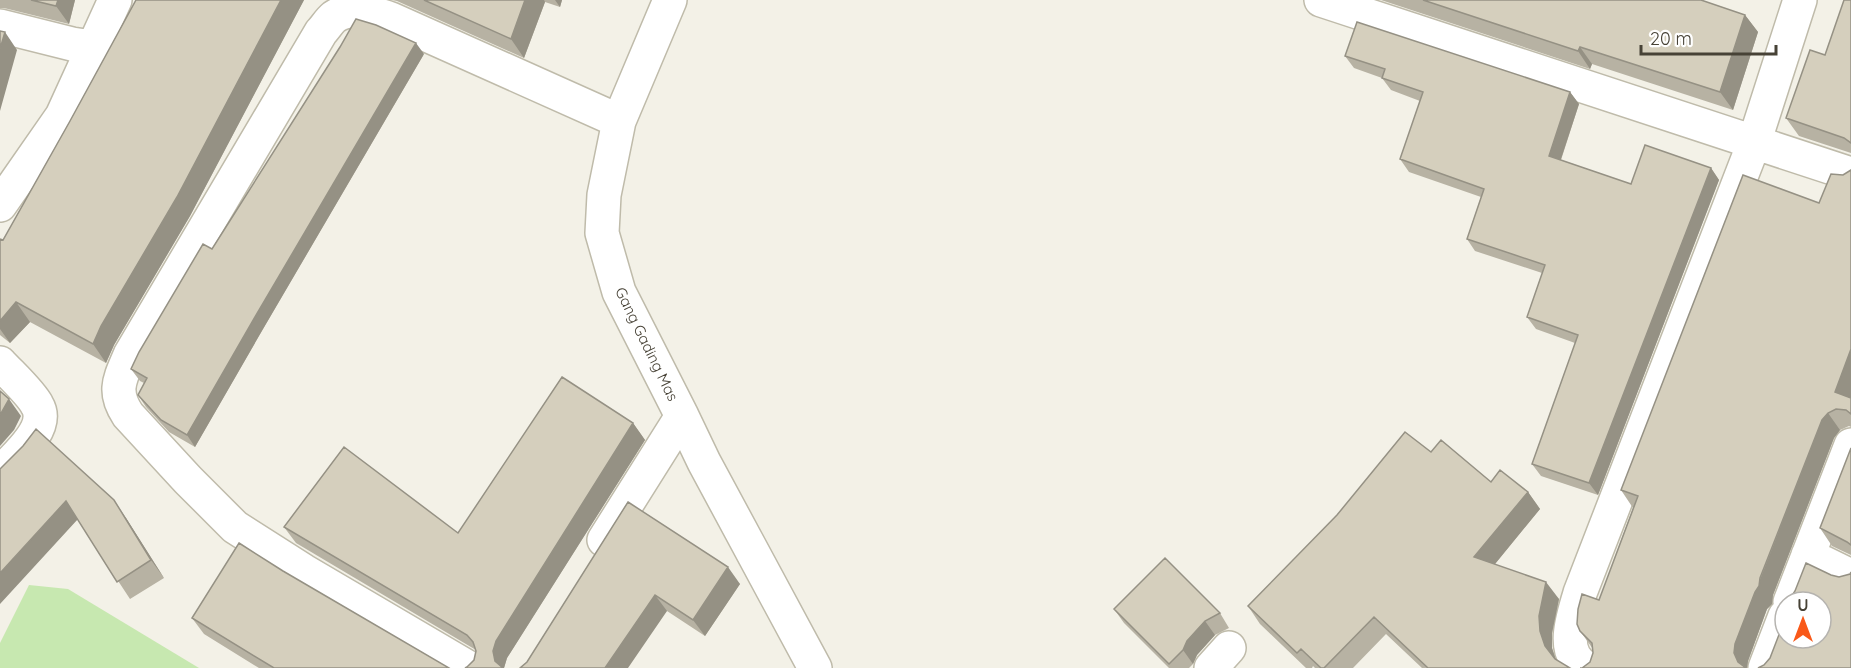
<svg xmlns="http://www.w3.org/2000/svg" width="1851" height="668" font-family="Quicksand,sans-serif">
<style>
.green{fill:#c7e8b0}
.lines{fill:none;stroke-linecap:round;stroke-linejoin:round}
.minor-casing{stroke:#bfbbaa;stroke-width:36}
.minor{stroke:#fff;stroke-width:33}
.wall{fill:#b7b2a3}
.shaded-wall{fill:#959184}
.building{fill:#d5cfbd;stroke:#959184;stroke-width:1.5}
.labels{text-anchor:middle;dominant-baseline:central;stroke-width:5;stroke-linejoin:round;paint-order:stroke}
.street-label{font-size:15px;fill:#474236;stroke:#fff}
</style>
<rect width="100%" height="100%" fill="#f3f1e7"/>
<!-- green -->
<path class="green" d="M 29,585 L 68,589 L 199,668 L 0,668 L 0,643 Z"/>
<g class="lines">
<defs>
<path id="minor" d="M 670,0 L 619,121 L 604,195 L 602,233 L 619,292 L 682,416 L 704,462 L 815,668
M 1321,0 L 1851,174
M 0,26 L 72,44 L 92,47
M 0,205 L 62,116 L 115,0
M 0,363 C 10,374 31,393 37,405 C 51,428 15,457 0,473
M 604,540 L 682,416
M 1808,555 L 1851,576
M 1790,602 L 1851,445
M 469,668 L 304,571 L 235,527 L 188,480 L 128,415 C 112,391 120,379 130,355 L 321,32 C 325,28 329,21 334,17 C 351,5 374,13 391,19 L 619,121
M 1211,668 L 1229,648
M 1587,668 C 1558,654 1574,615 1580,593 L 1754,143 L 1800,0
M 1765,668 L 1785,616"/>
</defs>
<!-- minor casing -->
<use href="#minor" class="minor-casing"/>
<!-- minor -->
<use href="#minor" class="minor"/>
</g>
<!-- wall -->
<path class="wall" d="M 0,0 L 75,0 L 69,24 L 4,8 L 0,8 Z
M 136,0 L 304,0 L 190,216 L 114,345 L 106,363 L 30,322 L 10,343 L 0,335 L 0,239 L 3,240 L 70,121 Z
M 392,0 L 562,0 L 560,7 L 545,2 L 524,58 L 397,1 Z
M 1381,0 L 1701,0 L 1745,15 L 1758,32 L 1733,110 L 1592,64 L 1590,69 Z
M 1851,0 L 1851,153 L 1799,136 L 1786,118 L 1825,55 Z
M 424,54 L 263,329 L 195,447 L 169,432 L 146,407 L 138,395 L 144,383 L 140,381 L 131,369 L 212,249 Z
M 1345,56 L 1570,92 L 1579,104 L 1561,160 L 1631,184 L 1711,168 L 1719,180 L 1598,495 L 1541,476 L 1532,464 L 1575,343 L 1536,329 L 1527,317 L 1542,273 L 1475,251 L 1467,239 L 1481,197 L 1409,172 L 1400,159 L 1420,101 L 1391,90 L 1382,78 L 1354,68 Z
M 1851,170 L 1851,427 L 1849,426 L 1840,430 L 1834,438 L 1773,595 L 1772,604 L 1767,609 L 1748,661 L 1747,668 L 1582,668 L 1590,662 L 1593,653 L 1593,649 L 1580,631 L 1599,600 L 1633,508 L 1621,490 L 1819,203 L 1843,175 Z
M 633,423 L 645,440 L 507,658 L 504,668 L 467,667 L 474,660 L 476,650 L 296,543 L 284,527 L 458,533 Z
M 1851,448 L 1851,555 L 1832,546 L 1820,528 Z
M 1431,452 L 1491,482 L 1528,492 L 1540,509 L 1495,564 L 1559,599 L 1552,633 L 1552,648 L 1556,660 L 1570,668 L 1422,668 L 1386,634 L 1353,668 L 1315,668 L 1313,666 L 1312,668 L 1306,668 L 1260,624 L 1248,606 Z
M 0,469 L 126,518 L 164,578 L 130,599 L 78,520 Z
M 628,502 L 740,584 L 705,636 L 667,611 L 527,662 Z
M 283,571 L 449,668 L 259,668 L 204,634 L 192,618 Z
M 1114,609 L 1220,613 L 1229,628 L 1215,635 L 1197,655 L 1193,664 L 1189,668 L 1169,668 L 1124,623 Z"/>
<!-- shaded-wall -->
<path class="shaded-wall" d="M 58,0 L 75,0 L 69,24 L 56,6 Z
M 281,0 L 304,0 L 190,216 L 114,345 L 106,363 L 93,344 L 101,326 Z
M 525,0 L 544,0 L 545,2 L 524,58 L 511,39 Z
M 555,0 L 562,0 L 560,7 Z
M 1745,15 L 1758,32 L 1733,110 L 1720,92 Z
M 5,32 L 17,50 L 0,111 L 0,49 Z
M 416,43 L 424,54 L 263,329 L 195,447 L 187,435 L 255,317 Z
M 1580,47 L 1592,64 L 1590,69 L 1578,51 Z
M 1570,92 L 1579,104 L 1558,168 L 1549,156 Z
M 1711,168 L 1719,180 L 1598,495 L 1589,483 Z
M 16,302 L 30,322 L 10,343 L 0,329 L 0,321 Z
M 1851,349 L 1851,399 L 1835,392 Z
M 9,399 L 21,416 L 14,430 L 0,446 L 0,415 Z
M 1828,413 L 1840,430 L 1834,438 L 1773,595 L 1772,604 L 1767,609 L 1748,661 L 1747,668 L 1738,662 L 1734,653 L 1735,644 L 1822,420 Z
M 633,423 L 645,440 L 507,658 L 504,668 L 500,668 L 495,661 L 493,651 L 496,641 Z
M 1528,492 L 1540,509 L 1486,575 L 1474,557 Z
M 114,500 L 126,518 L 164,578 L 151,560 Z
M 66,501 L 78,519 L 0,604 L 0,573 Z
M 728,567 L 740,584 L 705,636 L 693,620 Z
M 1546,582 L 1559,599 L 1552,633 L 1552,648 L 1557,663 L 1545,646 L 1540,631 L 1539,616 Z
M 655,595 L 667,611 L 628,668 L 605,668 Z
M 1205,621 L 1215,635 L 1197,655 L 1193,664 L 1183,650 L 1187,641 Z"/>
<!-- building -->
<path class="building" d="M 31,0 L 58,0 L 56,6 Z
M 136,0 L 281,0 L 177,197 L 101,326 L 93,344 L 16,302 L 0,321 L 0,239 L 3,240 L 70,121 Z
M 424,0 L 525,0 L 511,39 Z
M 1423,0 L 1701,0 L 1745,15 L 1720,92 L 1580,47 L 1578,51 Z
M 1844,0 L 1851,0 L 1851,143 L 1844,138 L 1786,118 L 1810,50 L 1825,55 Z
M 356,19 L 376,25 L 416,43 L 255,317 L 187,435 L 161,420 L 138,395 L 147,378 L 131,369 L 139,352 L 203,244 L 212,249 L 340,47 Z
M 1357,22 L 1570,92 L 1549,156 L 1631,184 L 1645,145 L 1711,168 L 1589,483 L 1532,464 L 1578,335 L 1527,317 L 1545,265 L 1467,239 L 1484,189 L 1400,159 L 1423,92 L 1382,78 L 1385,69 L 1345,56 Z
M 0,31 L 5,32 L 0,49 Z
M 1851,170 L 1851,349 L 1835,392 L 1851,398 L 1851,414 L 1846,410 L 1836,409 L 1828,413 L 1822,420 L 1760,578 L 1759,586 L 1755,592 L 1735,644 L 1734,653 L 1738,662 L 1746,668 L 1580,668 L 1582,668 L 1590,662 L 1593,653 L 1592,643 L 1580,631 L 1577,624 L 1578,609 L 1582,594 L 1599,600 L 1638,496 L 1621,490 L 1743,175 L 1819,203 L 1831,174 L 1843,175 Z
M 562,377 L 633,423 L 496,641 L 493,651 L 495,661 L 503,668 L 465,668 L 467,667 L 474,660 L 476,651 L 473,642 L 467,635 L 284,527 L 344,447 L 458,533 Z
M 0,391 L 9,399 L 0,415 Z
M 36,429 L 114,500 L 151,560 L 117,582 L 66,501 L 0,573 L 0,469 L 23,446 Z
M 1405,432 L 1431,452 L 1441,440 L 1491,482 L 1500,470 L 1528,492 L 1474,557 L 1546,582 L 1539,616 L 1540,631 L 1545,646 L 1555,659 L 1570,668 L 1428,668 L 1374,617 L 1324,668 L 1321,668 L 1301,649 L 1297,653 L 1248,606 L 1337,515 Z
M 1851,448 L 1851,545 L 1847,542 L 1820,528 Z
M 628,502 L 728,567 L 693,620 L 655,595 L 605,668 L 520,668 L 527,662 Z
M 239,543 L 283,571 L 449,668 L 274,668 L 192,618 Z
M 1165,558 L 1220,613 L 1205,621 L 1187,641 L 1183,650 L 1169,664 L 1114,609 Z
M 1806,563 L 1831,575 L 1839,577 L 1850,574 L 1851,572 L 1851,668 L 1758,668 L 1764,665 L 1770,658 L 1785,619 L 1785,638 L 1821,638 L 1821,602 L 1791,602 L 1791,597 L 1795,591 Z"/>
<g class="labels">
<!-- street labels -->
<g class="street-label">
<text transform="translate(647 344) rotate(64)">Gang Gading Mas</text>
</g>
</g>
<!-- north arrow -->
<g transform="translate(1803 620)"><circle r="28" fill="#ffffff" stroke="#b5b3af" stroke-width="1.5"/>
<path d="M0-4.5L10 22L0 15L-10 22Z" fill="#f95919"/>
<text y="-9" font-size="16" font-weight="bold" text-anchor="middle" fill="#474236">U</text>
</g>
<!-- scale -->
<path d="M1641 45v9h135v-9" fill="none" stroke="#474236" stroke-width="3"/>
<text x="1650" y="45" font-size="18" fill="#474236" stroke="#ffffff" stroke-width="4.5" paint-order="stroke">20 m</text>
</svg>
